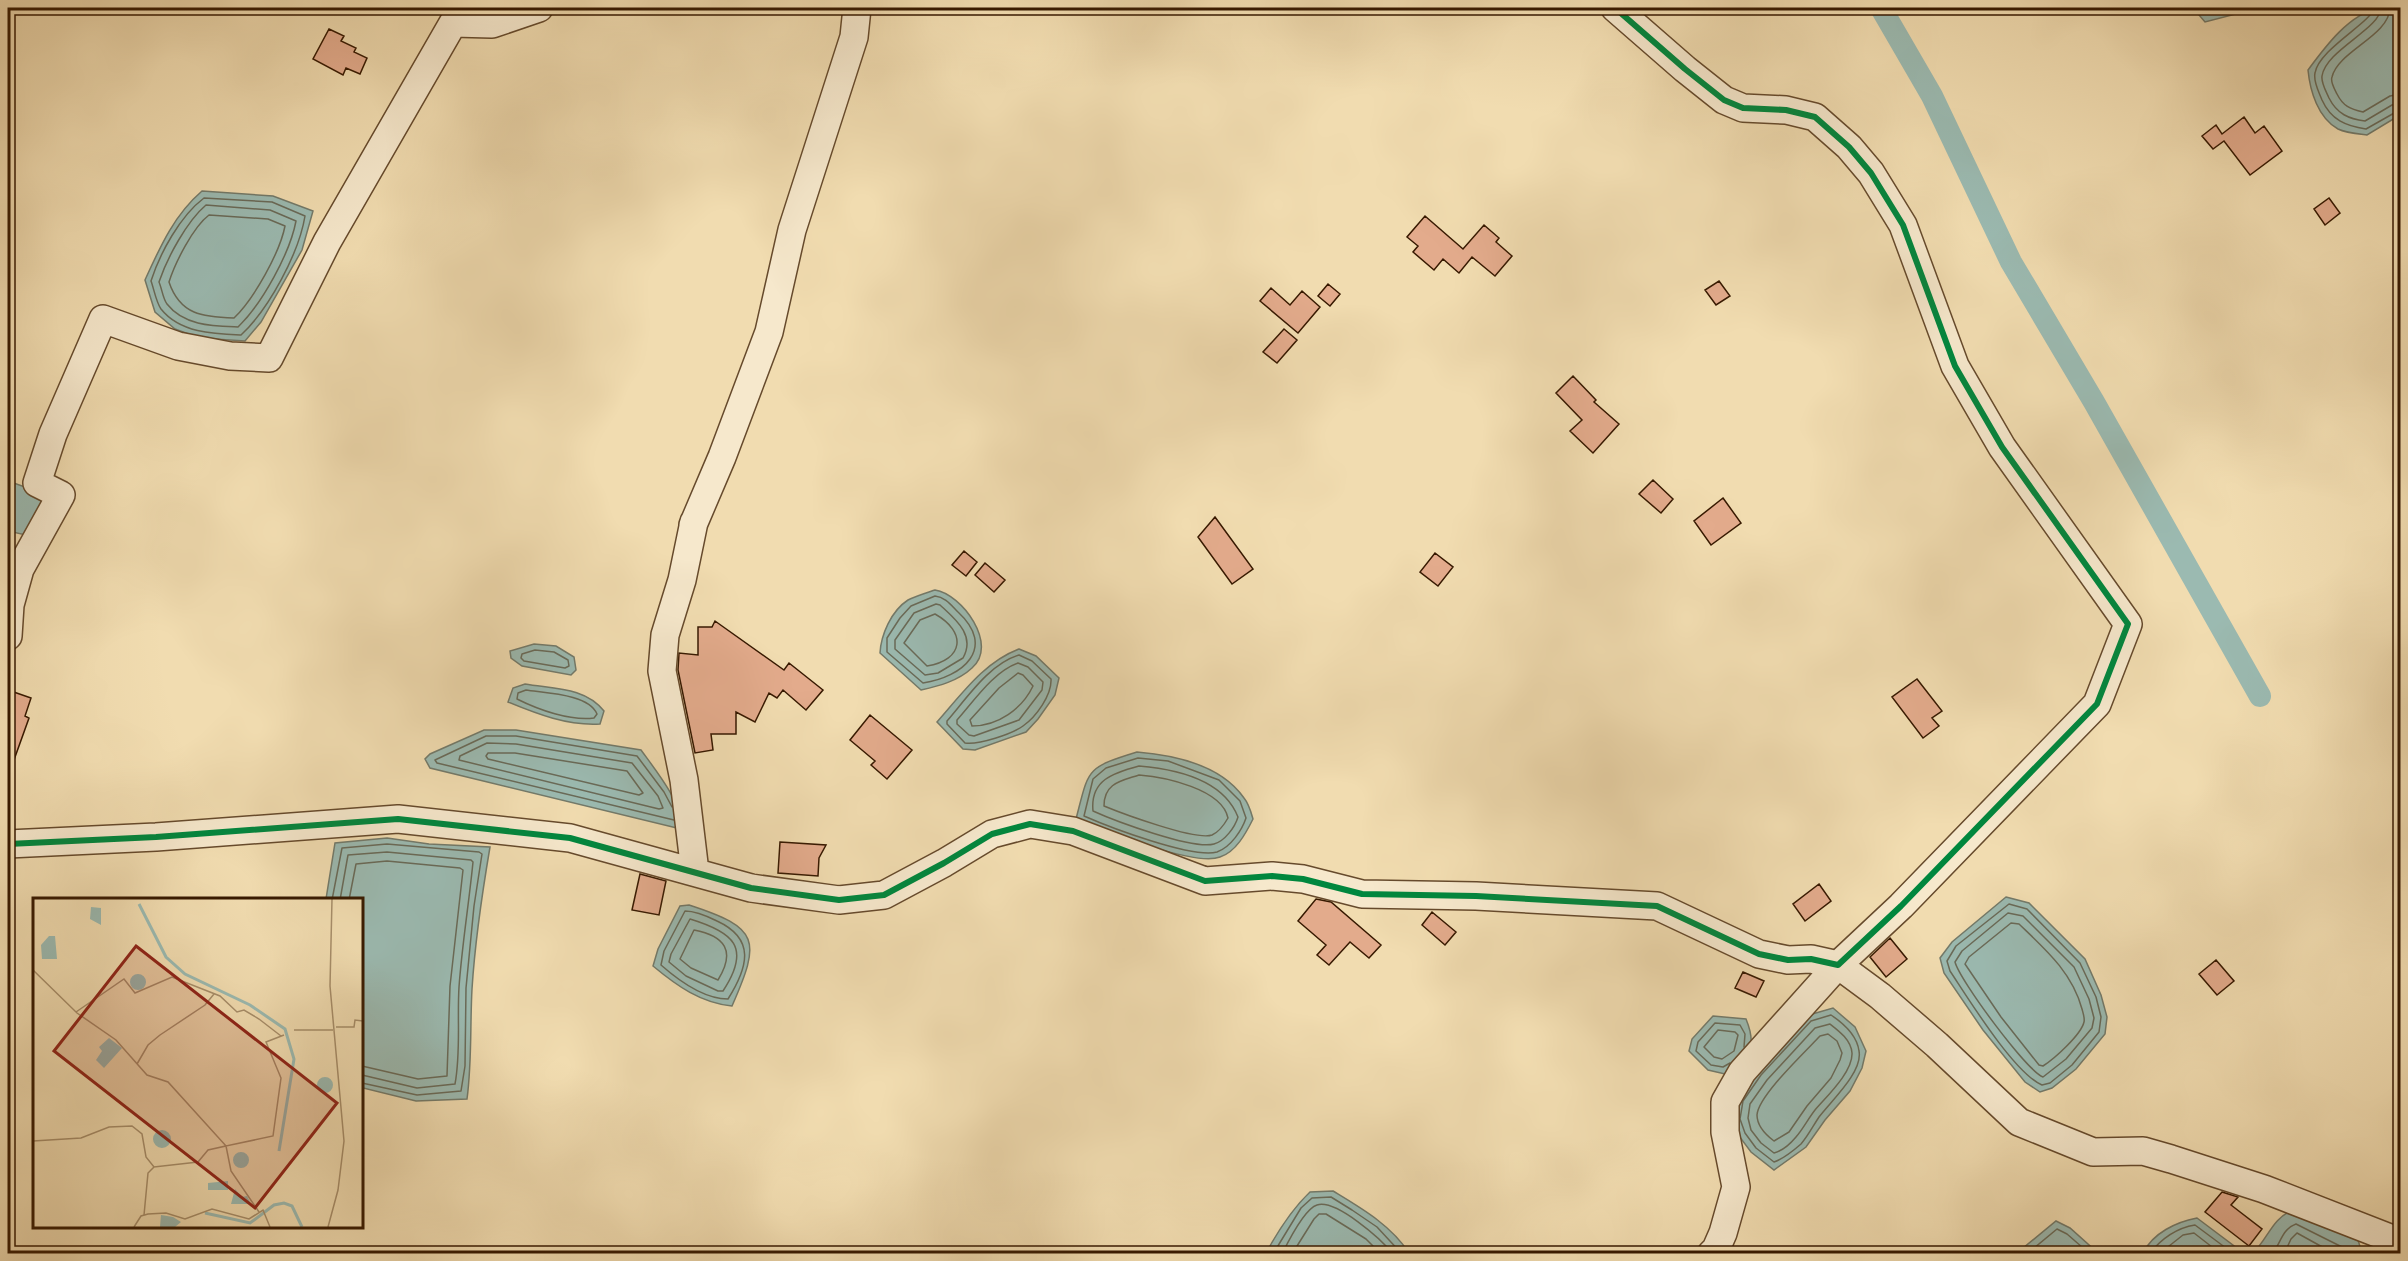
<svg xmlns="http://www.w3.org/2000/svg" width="2408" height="1261" font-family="Alegreya,serif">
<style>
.water{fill:#9bbab1;stroke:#737a6a;stroke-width:1.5}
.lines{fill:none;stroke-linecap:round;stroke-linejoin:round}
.shore{stroke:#696a58;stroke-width:1.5}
.canal{stroke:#9bbab1;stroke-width:22}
.building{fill:#e3ab8c;stroke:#371900;stroke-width:1.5}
.minor-casing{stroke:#664a2c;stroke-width:30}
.minor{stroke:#f6e8cc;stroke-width:27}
.cycleway-casing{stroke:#f6e8cc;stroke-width:10}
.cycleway{stroke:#00873e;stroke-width:6}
.inset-river{fill:none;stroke:#9bbab1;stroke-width:3}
.inset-road{fill:none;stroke:#a78e6a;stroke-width:1.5}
.view{fill:#8f2418;fill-opacity:0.15;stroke:#8f2418;stroke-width:3}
.inset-edge{fill:none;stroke:#371900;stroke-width:3}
</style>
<rect width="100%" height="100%" fill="#f1dcb0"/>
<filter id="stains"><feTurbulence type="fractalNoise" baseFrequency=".00333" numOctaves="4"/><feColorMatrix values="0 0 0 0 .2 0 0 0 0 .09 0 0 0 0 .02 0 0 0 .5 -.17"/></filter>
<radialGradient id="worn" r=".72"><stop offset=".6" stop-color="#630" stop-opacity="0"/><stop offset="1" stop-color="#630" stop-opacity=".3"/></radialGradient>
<!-- water -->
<path class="water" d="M 2193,8 L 2259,8 L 2205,22 Z
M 2379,8 L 2400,8 L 2400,115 L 2367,135 C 2359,134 2346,133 2338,129 C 2318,118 2310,91 2308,70 C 2325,47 2349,14 2379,8 Z
M 202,191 L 273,196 L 313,211 L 302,250 L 261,322 L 245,341 L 199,338 L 175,329 L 155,312 L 145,280 C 160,247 174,215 202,191 Z
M 8,481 L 45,494 L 48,501 L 30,536 L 8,531 Z
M 935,590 C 962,594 999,645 972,668 C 958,681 939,686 921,690 L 880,653 C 881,635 891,611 908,600 C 916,596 926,593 935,590 Z
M 534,644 L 556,646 L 574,657 L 576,670 L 571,675 L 522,666 L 511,658 L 510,651 Z
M 1019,649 L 1036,656 L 1059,678 L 1055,695 L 1038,719 L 1026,732 L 975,750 L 963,749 L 937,722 C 961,695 984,662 1019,649 Z
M 525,684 C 554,689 585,687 604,711 L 600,724 C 568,726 537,714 508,702 L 513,688 Z
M 484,730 L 516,730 L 641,750 C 660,776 678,798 685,830 L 430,768 L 425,759 L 430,754 Z
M 1137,752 C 1174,755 1221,765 1244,798 C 1249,804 1251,812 1253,819 C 1246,833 1236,852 1220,857 C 1194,867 1104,830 1076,819 C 1089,769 1085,768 1137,752 Z
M 387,838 L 429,844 L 490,847 C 482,894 475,941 472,989 C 470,1026 472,1062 467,1099 L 416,1101 L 363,1088 L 362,900 L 326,899 L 335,843 Z
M 2006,897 L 2029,903 L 2085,959 L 2101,995 L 2107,1017 L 2105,1034 L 2076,1069 L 2052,1088 L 2040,1092 L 2025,1082 L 1983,1030 L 1944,973 L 1940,958 L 1952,942 Z
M 689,905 C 760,928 761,940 732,1006 C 701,1003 677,986 653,966 L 658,949 L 680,906 Z
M 1833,1008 L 1855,1027 L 1866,1051 L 1862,1068 L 1850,1091 L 1825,1120 L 1806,1147 L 1774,1170 L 1751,1152 L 1739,1136 L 1734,1119 L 1737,1099 L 1756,1071 L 1809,1015 Z
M 1713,1016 L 1746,1019 C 1758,1048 1749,1058 1725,1074 L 1708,1070 L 1689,1051 L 1692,1039 Z
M 1333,1191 C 1361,1208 1391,1225 1409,1253 L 1266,1253 C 1278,1231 1291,1210 1310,1192 Z
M 2293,1210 L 2358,1240 L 2362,1253 L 2252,1254 C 2269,1238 2271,1219 2293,1210 Z
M 2197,1218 L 2241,1251 L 2250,1253 L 2143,1253 C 2153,1233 2176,1222 2197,1218 Z
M 2056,1221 L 2070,1228 L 2098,1253 L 2017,1253 Z"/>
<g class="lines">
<!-- shore -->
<path class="shore" d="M 2374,8 C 2372,22 2319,49 2315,73 C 2313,82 2319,92 2322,100 C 2331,120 2346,126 2366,129 L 2396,112 L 2400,111
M 2381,8 C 2380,29 2326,50 2322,76 C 2321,83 2326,91 2329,98 C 2337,114 2349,119 2365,121 L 2392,105 L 2400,103
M 2390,8 C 2389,36 2338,51 2332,77 C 2330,82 2335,90 2337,94 C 2343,106 2350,109 2363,112 L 2390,96 L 2400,94
M 204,198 L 272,202 L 305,216 C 299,253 269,309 241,335 C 214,334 180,333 161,309 C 156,302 154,289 151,281 C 160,253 180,216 204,198 Z
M 206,205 L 270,210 L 296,221 C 290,253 262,304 238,327 C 214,326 184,326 167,304 C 163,299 162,289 159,282 C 167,258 187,221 206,205 Z
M 209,215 L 268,219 L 285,226 C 280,252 254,299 234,318 C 203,317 180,315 169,282 C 175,263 193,227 209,215 Z
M 935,596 C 945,597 951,605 958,612 C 997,648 963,677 923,683 L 887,652 L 887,638 L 900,618 L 911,606 Z
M 936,604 L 940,605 C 955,619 976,635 963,658 L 938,673 L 925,675 L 895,649 L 895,640 L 914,613 Z
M 935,614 C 967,632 964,660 927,666 L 904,643 L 920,620 Z
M 535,650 L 554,652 L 568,660 L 569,666 L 565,668 L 524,661 L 521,658 L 522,654 Z
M 1019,655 L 1032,661 L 1051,679 C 1052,695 1036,717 1023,726 C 1012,734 979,745 965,743 L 947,724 L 947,721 C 967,698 989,664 1019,655 Z
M 1018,663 L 1028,667 L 1043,682 L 1042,690 L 1019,720 L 974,736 L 969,735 L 957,724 L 957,720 C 974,701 993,672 1018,663 Z
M 1018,673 L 1023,675 L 1033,686 C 1022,709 998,726 972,726 L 970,720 L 999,688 Z
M 526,690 C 545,693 589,694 597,714 L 594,718 C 570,721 539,710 517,699 L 518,693 Z
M 487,743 L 516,744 L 632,763 L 658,796 L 663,808 L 659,809 L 459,760 L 460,756 Z
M 488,753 L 515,753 L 627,771 L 643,793 L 639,795 L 488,759 L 486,756 Z
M 1138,758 L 1168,761 L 1219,780 L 1240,801 L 1246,818 C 1242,830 1231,847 1217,852 C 1193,859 1109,827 1084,816 L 1093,779 L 1106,768 Z
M 1139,766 C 1175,769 1223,779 1238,817 C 1235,827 1225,841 1214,844 C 1193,850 1115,821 1093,811 C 1090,780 1113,773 1139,766 Z
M 1139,775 C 1165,777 1222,789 1228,818 C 1224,825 1219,832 1212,835 C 1196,841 1121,813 1104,806 C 1104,783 1121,781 1139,775 Z
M 672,807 L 664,792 L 637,756 L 516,736 L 486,736 L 435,760 L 437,763 L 674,820
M 332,900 L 342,848 L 387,844 L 479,852 L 482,854 L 474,906 L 466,988 L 465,1066 L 461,1091 L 417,1095 L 362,1083
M 340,900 L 348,855 L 387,852 L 471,860 L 473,862 C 469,903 462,945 459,987 C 457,1019 461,1052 455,1084 L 417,1088 L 362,1075
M 349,900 L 356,864 L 387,861 L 460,868 L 463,870 L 450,986 L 447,1076 L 418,1079 L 362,1066
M 2009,904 L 2027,909 L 2080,963 L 2096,997 L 2101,1017 L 2099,1032 L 2072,1065 L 2050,1083 L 2042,1085 C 2014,1073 1968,998 1950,971 L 1947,961 L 1956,946 Z
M 685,911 C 696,911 707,916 717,921 C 756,939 748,967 728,999 C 704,999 678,980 661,965 L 664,951 Z
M 2008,913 L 2023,916 L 2074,967 L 2089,999 L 2094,1018 L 2092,1028 L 2066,1059 L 2043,1077 C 2027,1071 1960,981 1955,962 L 1962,951 Z
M 690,919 C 733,932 752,947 723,991 L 718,991 L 686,976 L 669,962 L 671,954 Z
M 2011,923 L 2019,924 C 2045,949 2072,972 2082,1009 C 2083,1013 2085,1018 2084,1022 C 2081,1035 2054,1059 2043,1066 L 2039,1065 L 2001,1017 L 1965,964 L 1969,957 Z
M 694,930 C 725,936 736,951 718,980 L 691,968 L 680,959 Z
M 1831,1015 C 1843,1023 1857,1035 1859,1051 C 1863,1072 1831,1101 1819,1117 C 1813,1126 1808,1136 1801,1144 C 1793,1151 1783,1159 1774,1162 L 1756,1148 L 1745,1133 L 1740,1119 L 1743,1101 L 1761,1075 L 1811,1021 Z
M 1830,1024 C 1839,1031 1851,1040 1852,1053 C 1853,1072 1826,1097 1815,1110 C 1808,1119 1803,1129 1796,1137 C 1791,1143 1782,1151 1774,1153 L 1761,1143 L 1751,1130 L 1748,1118 L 1750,1104 L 1767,1080 L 1815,1028 Z
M 1718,1030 L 1735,1032 L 1738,1035 L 1734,1051 L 1722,1059 L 1714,1057 L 1704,1047 Z
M 1828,1034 L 1837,1041 L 1842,1053 L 1840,1060 L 1831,1078 L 1807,1106 L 1789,1132 L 1774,1141 C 1766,1135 1757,1126 1757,1115 C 1758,1096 1806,1051 1820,1036 Z
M 1730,1063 L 1723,1067 L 1711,1065 L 1696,1051 L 1698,1042 L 1715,1023 L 1740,1025 L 1745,1034 L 1744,1047
M 1273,1254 L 1301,1208 L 1312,1198 L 1331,1197 L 1352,1210 L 1377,1227 L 1402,1254
M 1282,1254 C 1288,1242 1304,1209 1317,1205 C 1336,1199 1381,1239 1393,1254
M 1292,1254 L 1314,1219 L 1319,1214 L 1326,1214 L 1366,1239 L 1381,1254
M 2027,1254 L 2057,1229 L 2067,1234 L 2090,1254
M 2149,1254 C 2162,1238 2176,1228 2195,1225 L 2234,1254
M 2159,1254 L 2183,1235 L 2194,1233 L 2221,1254
M 2272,1254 C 2281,1243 2282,1229 2296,1224 L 2346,1249 L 2348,1254
M 2284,1254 L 2291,1239 L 2297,1233 L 2335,1254"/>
<!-- canal -->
<path class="canal" d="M 1881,8 L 1932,96 L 2011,262 L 2094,402 L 2260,696"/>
</g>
<!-- building -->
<path class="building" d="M 329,29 L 344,36 L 341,41 L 356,48 L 354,52 L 367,58 L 360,74 L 346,68 L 343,75 L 313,59 Z
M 2244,117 L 2255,133 L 2264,126 L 2282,151 L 2250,175 L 2224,141 L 2213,149 L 2202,136 L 2216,125 L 2222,134 Z
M 2329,198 L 2340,213 L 2325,225 L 2314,209 Z
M 1425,216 L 1463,249 L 1484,225 L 1499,238 L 1496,242 L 1512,256 L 1495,276 L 1472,257 L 1459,273 L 1443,259 L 1434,270 L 1413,252 L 1418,246 L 1407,237 Z
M 1719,281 L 1730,296 L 1716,305 L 1705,290 Z
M 1328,284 L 1340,294 L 1330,306 L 1318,296 Z
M 1271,288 L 1290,305 L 1302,291 L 1320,307 L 1298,333 L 1260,301 Z
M 1284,329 L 1297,340 L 1277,363 L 1263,352 Z
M 1573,376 L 1596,400 L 1594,402 L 1619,424 L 1593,453 L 1570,431 L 1582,420 L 1556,393 Z
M 1653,480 L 1673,499 L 1661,513 L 1639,494 Z
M 1723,498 L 1741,523 L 1711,545 L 1694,521 Z
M 1215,517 L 1253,569 L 1232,584 L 1198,537 Z
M 964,551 L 977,562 L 966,576 L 952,565 Z
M 1435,553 L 1453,567 L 1438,586 L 1420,572 Z
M 985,563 L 1005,580 L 994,592 L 975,575 Z
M 715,621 L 784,670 L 789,663 L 823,690 L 806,710 L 783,690 L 777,698 L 769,693 L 755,722 L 736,712 L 736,734 L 711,734 L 713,750 L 695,753 L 678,670 L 679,653 L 698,655 L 698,627 L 712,627 Z
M 1917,679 L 1942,711 L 1932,718 L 1939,726 L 1923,738 L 1892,697 Z
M 8,690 L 31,698 L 25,716 L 29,718 L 10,771 L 8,771 Z
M 870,715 L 912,750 L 887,779 L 871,765 L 875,761 L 850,740 Z
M 780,842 L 826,845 L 819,858 L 818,876 L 778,873 Z
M 640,874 L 666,881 L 659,915 L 632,910 Z
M 1819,884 L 1831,901 L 1805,921 L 1793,904 Z
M 1316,899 L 1331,902 L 1381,945 L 1369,958 L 1350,942 L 1329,965 L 1317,955 L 1326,945 L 1298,921 Z
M 1432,912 L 1456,932 L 1445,945 L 1422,925 Z
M 1890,938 L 1907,959 L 1886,977 L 1870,957 Z
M 2216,960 L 2234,981 L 2217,995 L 2199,974 Z
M 1743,972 L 1764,981 L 1756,997 L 1735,988 Z
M 2222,1192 L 2238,1197 L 2231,1205 L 2262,1229 L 2249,1246 L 2205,1212 Z"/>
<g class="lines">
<defs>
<path id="minor" d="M 694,522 L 682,580 L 665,635 L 662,671 L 684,780 L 695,872
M 693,525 L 722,457 L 769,332 L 792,230 L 854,37 L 857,8
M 8,636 L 10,605 L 20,569 L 61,495 L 37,483 L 53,434 L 103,319 L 178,346 L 230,356 L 269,358 L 327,242 L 453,23 L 492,24 L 539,8
M 8,844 L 156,837 L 398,819 L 570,838 L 751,888 L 839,900 L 884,895 L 944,863 L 992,834 L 1030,824 L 1073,831 L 1205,881 L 1272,876 L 1303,879 L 1362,894 L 1476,896 L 1657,906 L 1759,954 L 1788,960 L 1811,959 L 1838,965 L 1901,906 L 2097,704 L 2128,624 L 2002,447 L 1955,366 L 1903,225 L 1871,173 L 1849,147 L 1815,117 L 1786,110 L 1743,108 L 1724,100 L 1685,69 L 1615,8
M 1711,1254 L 1716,1249 L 1723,1233 L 1736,1187 L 1725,1132 L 1725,1102 L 1742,1072 L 1838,965 L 1880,996 L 1937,1045 L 2019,1122 L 2093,1152 L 2143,1151 L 2171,1159 L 2264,1189 L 2400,1242"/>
</defs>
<!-- minor casing -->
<use href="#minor" class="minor-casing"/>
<!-- minor -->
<use href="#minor" class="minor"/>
<defs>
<path id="cycleway" d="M 8,844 L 156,837 L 398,819 L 570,838 L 751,888 L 839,900 L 884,895 L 944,863 L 992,834 L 1030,824 L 1073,831 L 1205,881 L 1272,876 L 1303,879 L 1362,894 L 1476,896 L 1657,906 L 1759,954 L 1788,960 L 1811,959 L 1838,965 L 1901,906 L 2097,704 L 2128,624 L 2002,447 L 1955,366 L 1903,225 L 1871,173 L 1849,147 L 1815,117 L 1786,110 L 1743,108 L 1724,100 L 1685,69 L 1615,8"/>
</defs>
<!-- cycleway casing -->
<use href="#cycleway" class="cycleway-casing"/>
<!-- cycleway -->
<use href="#cycleway" class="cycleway"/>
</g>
<!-- overview -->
<g transform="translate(33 898)">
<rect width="330" height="330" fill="#f1dcb0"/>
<path d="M 58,9 L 68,10 L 68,27 L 57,21 ZM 16,38 L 22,38 L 24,61 L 9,61 L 8,47 ZM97 84a8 8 0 1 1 16 0a8 8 0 1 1-16 0ZM 76,140 L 89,150 L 71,170 L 63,162 L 69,153 L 66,149 ZM284 187a8 8 0 1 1 16 0a8 8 0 1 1-16 0ZM120 241a9 9 0 1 1 18 0a9 9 0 1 1-18 0ZM200 262a8 8 0 1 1 16 0a8 8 0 1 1-16 0ZM 195,283 L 195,292 L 175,292 L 175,285 ZM 202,291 L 209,299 L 214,298 L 218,306 L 198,306 ZM 128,317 L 140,319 L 148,324 L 142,329 L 127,329 Z" fill="#9bbab1"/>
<path class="inset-river" d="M 106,6 L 133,59 L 152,76 L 217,107 L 252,131 L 261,161 L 246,253M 172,315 L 217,325 L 241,307 L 251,305 L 259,308 L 269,329"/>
<path class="inset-road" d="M 0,72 L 44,115 L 83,142 L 114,177 L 135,184 L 193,248 L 240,238 L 248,180 L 233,144 L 251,137M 43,114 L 91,81 L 102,95 L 139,79 L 187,98 L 204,114 L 211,112 L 226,121 L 248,138M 303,129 L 321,129 L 322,122 L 330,123M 261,132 L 300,132M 127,137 L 172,107 L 181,96M 104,166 L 115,147 L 127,137M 0,243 L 48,240 L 76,229 L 99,228 L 109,236 L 113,259 L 121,269 L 165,264 L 175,252 L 193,248 L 198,273 L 226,314M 111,317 L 115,275 L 121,269M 101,329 L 108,318 L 115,316 L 133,315 L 152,321 L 179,311 L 216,321 L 230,312 L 237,329M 295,329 L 305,292 L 311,243 L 297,88 L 299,1"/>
<path class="view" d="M 103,48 L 304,205 L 222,310 L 21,153 Z"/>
<rect width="330" height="330" class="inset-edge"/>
</g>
<!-- margin -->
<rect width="2408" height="1261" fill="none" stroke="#f1dcb0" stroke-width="30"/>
<rect x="9" y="9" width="2390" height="1243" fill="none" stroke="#371900" stroke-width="3"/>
<rect x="15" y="15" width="2378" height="1231" fill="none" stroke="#371900" stroke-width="1.5"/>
<rect width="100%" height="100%" filter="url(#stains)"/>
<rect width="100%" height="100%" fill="url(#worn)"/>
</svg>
